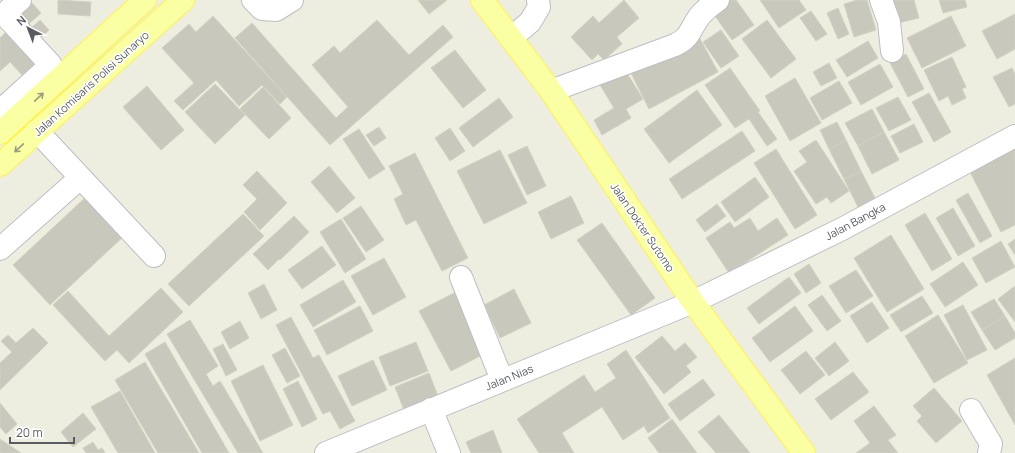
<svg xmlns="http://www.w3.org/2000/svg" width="1015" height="453" font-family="Manrope,sans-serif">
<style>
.building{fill:#c9c8bd;stroke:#d3d1be}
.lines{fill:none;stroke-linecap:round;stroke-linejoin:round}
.minor-casing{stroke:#bdbec5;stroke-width:24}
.major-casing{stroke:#fff348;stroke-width:24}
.minor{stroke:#fff;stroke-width:22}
.major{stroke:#faffa4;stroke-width:22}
.oneway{stroke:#999d7d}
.labels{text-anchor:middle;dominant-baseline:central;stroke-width:3;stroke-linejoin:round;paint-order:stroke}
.street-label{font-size:11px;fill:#595b63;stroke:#fff}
</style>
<rect width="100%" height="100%" fill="#eeeee0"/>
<!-- building -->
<path class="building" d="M 58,0 L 91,2 L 90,16 L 58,14 Z
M 418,0 L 447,0 L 429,14 Z
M 624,0 L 639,18 L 617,37 L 622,44 L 604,60 L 598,54 L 592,60 L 571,37 L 593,16 L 599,23 Z
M 731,0 L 736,0 L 754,25 L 732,40 L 713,13 Z
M 760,0 L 799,0 L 806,10 L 779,28 Z
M 857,0 L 867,0 L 876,30 L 854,37 L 844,4 Z
M 888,0 L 914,0 L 919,18 L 894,24 Z
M 939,0 L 965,0 L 967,7 L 943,13 Z
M 32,3 L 41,13 L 29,24 L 20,14 Z
M 838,8 L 849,34 L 838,39 L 827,13 Z
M 811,11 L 827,34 L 816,41 L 800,18 Z
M 1015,14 L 1015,49 L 997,59 L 982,31 Z
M 213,16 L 287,97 L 280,104 L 262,85 L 239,106 L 216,80 L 183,110 L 174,101 L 194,83 L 162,48 L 189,24 L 196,32 Z
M 951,16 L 966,46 L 922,68 L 907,38 Z
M 40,20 L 49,30 L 39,40 L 30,29 Z
M 377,20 L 409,55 L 443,25 L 453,37 L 330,145 L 235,38 L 252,23 L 336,118 L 348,107 L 312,65 L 334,46 L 340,53 Z
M 767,20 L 796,59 L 771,78 L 742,39 Z
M 721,30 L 739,56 L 721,68 L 703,42 Z
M 7,31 L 37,62 L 22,75 L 10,62 L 0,71 L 0,38 Z
M 699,37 L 718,72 L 649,109 L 631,73 Z
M 868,41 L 878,58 L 847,77 L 836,60 Z
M 455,50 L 486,90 L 463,108 L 431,68 Z
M 906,54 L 924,89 L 908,97 L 890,63 Z
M 952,57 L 966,87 L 962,89 L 966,98 L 952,105 L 948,96 L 939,101 L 924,70 Z
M 829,63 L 837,78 L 821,86 L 813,72 Z
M 880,64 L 893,87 L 861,105 L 848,82 Z
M 730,68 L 760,111 L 758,112 L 777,139 L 767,146 L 749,119 L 735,128 L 705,85 Z
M 1012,68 L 1015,74 L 1015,104 L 1009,107 L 993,77 Z
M 625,70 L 643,99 L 626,109 L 631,118 L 602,135 L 594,120 L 614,108 L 600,85 Z
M 795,78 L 821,123 L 790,141 L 765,96 Z
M 839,81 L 852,103 L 822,120 L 810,98 Z
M 215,84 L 245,115 L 215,144 L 185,112 Z
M 147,86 L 184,130 L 161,150 L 123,107 Z
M 263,87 L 291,118 L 269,139 L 240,109 Z
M 697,90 L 722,125 L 669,163 L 644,129 Z
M 929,93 L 951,132 L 934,142 L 912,102 Z
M 898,97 L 911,120 L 889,131 L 876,108 Z
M 499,98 L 513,117 L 473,147 L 459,128 Z
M 872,109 L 884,132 L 858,146 L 845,123 Z
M 837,122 L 846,140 L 829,149 L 820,130 Z
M 914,124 L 923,142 L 900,153 L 891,136 Z
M 379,127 L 386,138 L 374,146 L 366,135 Z
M 450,128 L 465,151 L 450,161 L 435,138 Z
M 359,129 L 385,169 L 369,179 L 343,139 Z
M 742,131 L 755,151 L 682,199 L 669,179 Z
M 884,132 L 899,160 L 872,174 L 858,146 Z
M 816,140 L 849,191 L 831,203 L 827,197 L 816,204 L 794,171 L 807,162 L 799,151 Z
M 846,140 L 861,171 L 844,179 L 829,149 Z
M 527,146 L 546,186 L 527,195 L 508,155 Z
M 1015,148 L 1015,225 L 1001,232 L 970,172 Z
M 776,149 L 817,215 L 795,229 L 754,163 Z
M 500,150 L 527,203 L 484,224 L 457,171 Z
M 415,153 L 468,258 L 442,271 L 416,220 L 406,225 L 394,199 L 403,194 L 389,166 Z
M 329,166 L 355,198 L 337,213 L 311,182 Z
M 257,171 L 287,203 L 260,230 L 244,212 L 257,199 L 243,185 Z
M 861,171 L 875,198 L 858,207 L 844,179 Z
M 755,177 L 769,197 L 735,222 L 721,202 Z
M 968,193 L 992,236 L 980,243 L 956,200 Z
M 88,195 L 125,235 L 50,305 L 13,265 Z
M 571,196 L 584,223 L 551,239 L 538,212 Z
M 717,204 L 726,216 L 705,232 L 696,220 Z
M 361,206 L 384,240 L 366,252 L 343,218 Z
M 953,208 L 975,246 L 958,256 L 936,218 Z
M 925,213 L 952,259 L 932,271 L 905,225 Z
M 243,214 L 264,236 L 189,306 L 168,284 Z
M 294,216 L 309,232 L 280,260 L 279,259 L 268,270 L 253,254 Z
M 750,218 L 758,231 L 777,218 L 788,235 L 729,273 L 706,238 L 730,222 L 734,228 Z
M 341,219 L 366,259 L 345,273 L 320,232 Z
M 602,223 L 655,298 L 631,315 L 577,240 Z
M 891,235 L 924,289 L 887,312 L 854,258 Z
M 1015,239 L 1015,255 L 1008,244 Z
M 1001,241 L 1015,267 L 986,283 L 972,258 Z
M 322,246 L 336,265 L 302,289 L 288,270 Z
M 384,258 L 406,297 L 373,315 L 351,276 Z
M 963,262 L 978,285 L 945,307 L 930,284 Z
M 809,264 L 821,283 L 806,293 L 794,274 Z
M 856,270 L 873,296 L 846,313 L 829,286 Z
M 789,277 L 801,293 L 759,324 L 747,308 Z
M 343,280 L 356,302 L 313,327 L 300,305 Z
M 264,284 L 277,310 L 261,319 L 248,293 Z
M 1015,286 L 1015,322 L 998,299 Z
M 161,288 L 183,312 L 129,363 L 117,350 L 105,361 L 53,305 L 68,291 L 109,336 Z
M 514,289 L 531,323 L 500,338 L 484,305 Z
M 454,293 L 486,353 L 451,371 L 419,311 Z
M 822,295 L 841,321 L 827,331 L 808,305 Z
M 922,296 L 933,313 L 901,332 L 890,315 Z
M 994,299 L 1005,316 L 982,330 L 971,312 Z
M 872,302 L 889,328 L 867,343 L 850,316 Z
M 963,305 L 987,350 L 967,360 L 944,315 Z
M 360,306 L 373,331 L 327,355 L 314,330 Z
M 795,306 L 813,331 L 770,362 L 752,338 Z
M 938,315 L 968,363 L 934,383 L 905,336 Z
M 1005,316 L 1015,333 L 1015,338 L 995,350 L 982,330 Z
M 291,317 L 313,358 L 319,355 L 355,421 L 340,429 L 330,411 L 323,414 L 276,325 Z
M 190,320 L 218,366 L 206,374 L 213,386 L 220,381 L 263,453 L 238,453 L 167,334 Z
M 240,321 L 249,338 L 230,349 L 221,332 Z
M 33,328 L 48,343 L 0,390 L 0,363 L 12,352 L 1,341 L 8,335 L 16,343 Z
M 662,336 L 675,351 L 685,343 L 697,357 L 686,366 L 691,372 L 664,394 L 635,357 Z
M 165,342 L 229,453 L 202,453 L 145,354 Z
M 416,342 L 428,371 L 390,386 L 379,357 Z
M 835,342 L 849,361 L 829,376 L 815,358 Z
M 223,344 L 237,370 L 226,376 L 213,349 Z
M 285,348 L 300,376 L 287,383 L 272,355 Z
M 626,350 L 670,418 L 648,433 L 644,426 L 623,440 L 602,407 L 562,433 L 574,453 L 539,453 L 517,419 L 584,375 L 595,392 L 616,378 L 607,364 Z
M 806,351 L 825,375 L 800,394 L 781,370 Z
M 1015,358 L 1015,425 L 987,375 Z
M 373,360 L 387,390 L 352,406 L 338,376 Z
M 145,362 L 199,453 L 158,453 L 115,380 Z
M 263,365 L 293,425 L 260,441 L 231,381 Z
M 853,372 L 869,392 L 831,420 L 815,399 Z
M 429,373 L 438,396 L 404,410 L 395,387 Z
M 703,379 L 715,395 L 680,421 L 668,404 Z
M 298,381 L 317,419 L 302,427 L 283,389 Z
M 934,388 L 962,421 L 936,443 L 917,421 L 922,416 L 913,406 Z
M 120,391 L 155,453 L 118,453 L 91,407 Z
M 0,403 L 17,424 L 6,434 L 0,427 Z
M 874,406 L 896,435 L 888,440 L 898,453 L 856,453 L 870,443 L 854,421 Z
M 83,413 L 96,429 L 73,447 L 61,432 Z
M 719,415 L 750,453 L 716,453 L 698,432 Z
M 672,419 L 697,453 L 659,453 L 648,438 Z
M 493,430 L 502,453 L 471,453 L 466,442 Z
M 0,439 L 21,453 L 0,453 Z
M 93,442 L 98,450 L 102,448 L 105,453 L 86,453 L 83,448 Z"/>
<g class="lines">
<defs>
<path id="minor" d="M 253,0 L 262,9 L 276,10 L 292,0
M 881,0 L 889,22 L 892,51
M 511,38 L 530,22 L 539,7 L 538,0
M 551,91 L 675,45 C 691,37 689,31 699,17 C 704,10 711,5 718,0
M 0,111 L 51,65 L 4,14 L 20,0
M 37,131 L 154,256
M 0,249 L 80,178
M 461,277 L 502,380
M 431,409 L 449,453
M 971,410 L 991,444 L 989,453
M 326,453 L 693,302 L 842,229 L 1015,136"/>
<path id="major" d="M 482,0 L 551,91 L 693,302 L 804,453
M 0,133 L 145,0
M 0,165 L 183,0"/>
</defs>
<!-- minor casing -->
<use href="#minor" class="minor-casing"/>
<!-- major casing -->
<use href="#major" class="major-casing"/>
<!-- minor -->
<use href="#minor" class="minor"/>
<!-- major -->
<use href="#major" class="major"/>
</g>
<!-- one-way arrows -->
<defs><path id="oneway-shaft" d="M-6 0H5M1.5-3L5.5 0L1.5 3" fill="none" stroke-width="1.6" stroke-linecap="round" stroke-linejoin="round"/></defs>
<g class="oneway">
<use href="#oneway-shaft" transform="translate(39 97) rotate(-43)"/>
<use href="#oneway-shaft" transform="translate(19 148) rotate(137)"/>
</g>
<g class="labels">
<!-- street labels -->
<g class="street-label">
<text transform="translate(91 83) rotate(-42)">Jalan Komisaris Polisi Sunaryo</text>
<text transform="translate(855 221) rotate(-28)">Jalan Bangka</text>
<text transform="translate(643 227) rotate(56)">Jalan Dokter Sutomo</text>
<text transform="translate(509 377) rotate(-22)">Jalan Nias</text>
</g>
</g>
<!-- north arrow -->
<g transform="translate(28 28) rotate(318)" stroke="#ffffff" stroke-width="3" paint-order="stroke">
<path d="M0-3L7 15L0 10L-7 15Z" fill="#595b63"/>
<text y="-6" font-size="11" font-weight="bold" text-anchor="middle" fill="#595b63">N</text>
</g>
<!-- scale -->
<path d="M10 437v6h64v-6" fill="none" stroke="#595b63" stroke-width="2"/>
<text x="16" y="437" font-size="12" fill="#595b63" stroke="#ffffff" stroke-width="3" paint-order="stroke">20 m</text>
</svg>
